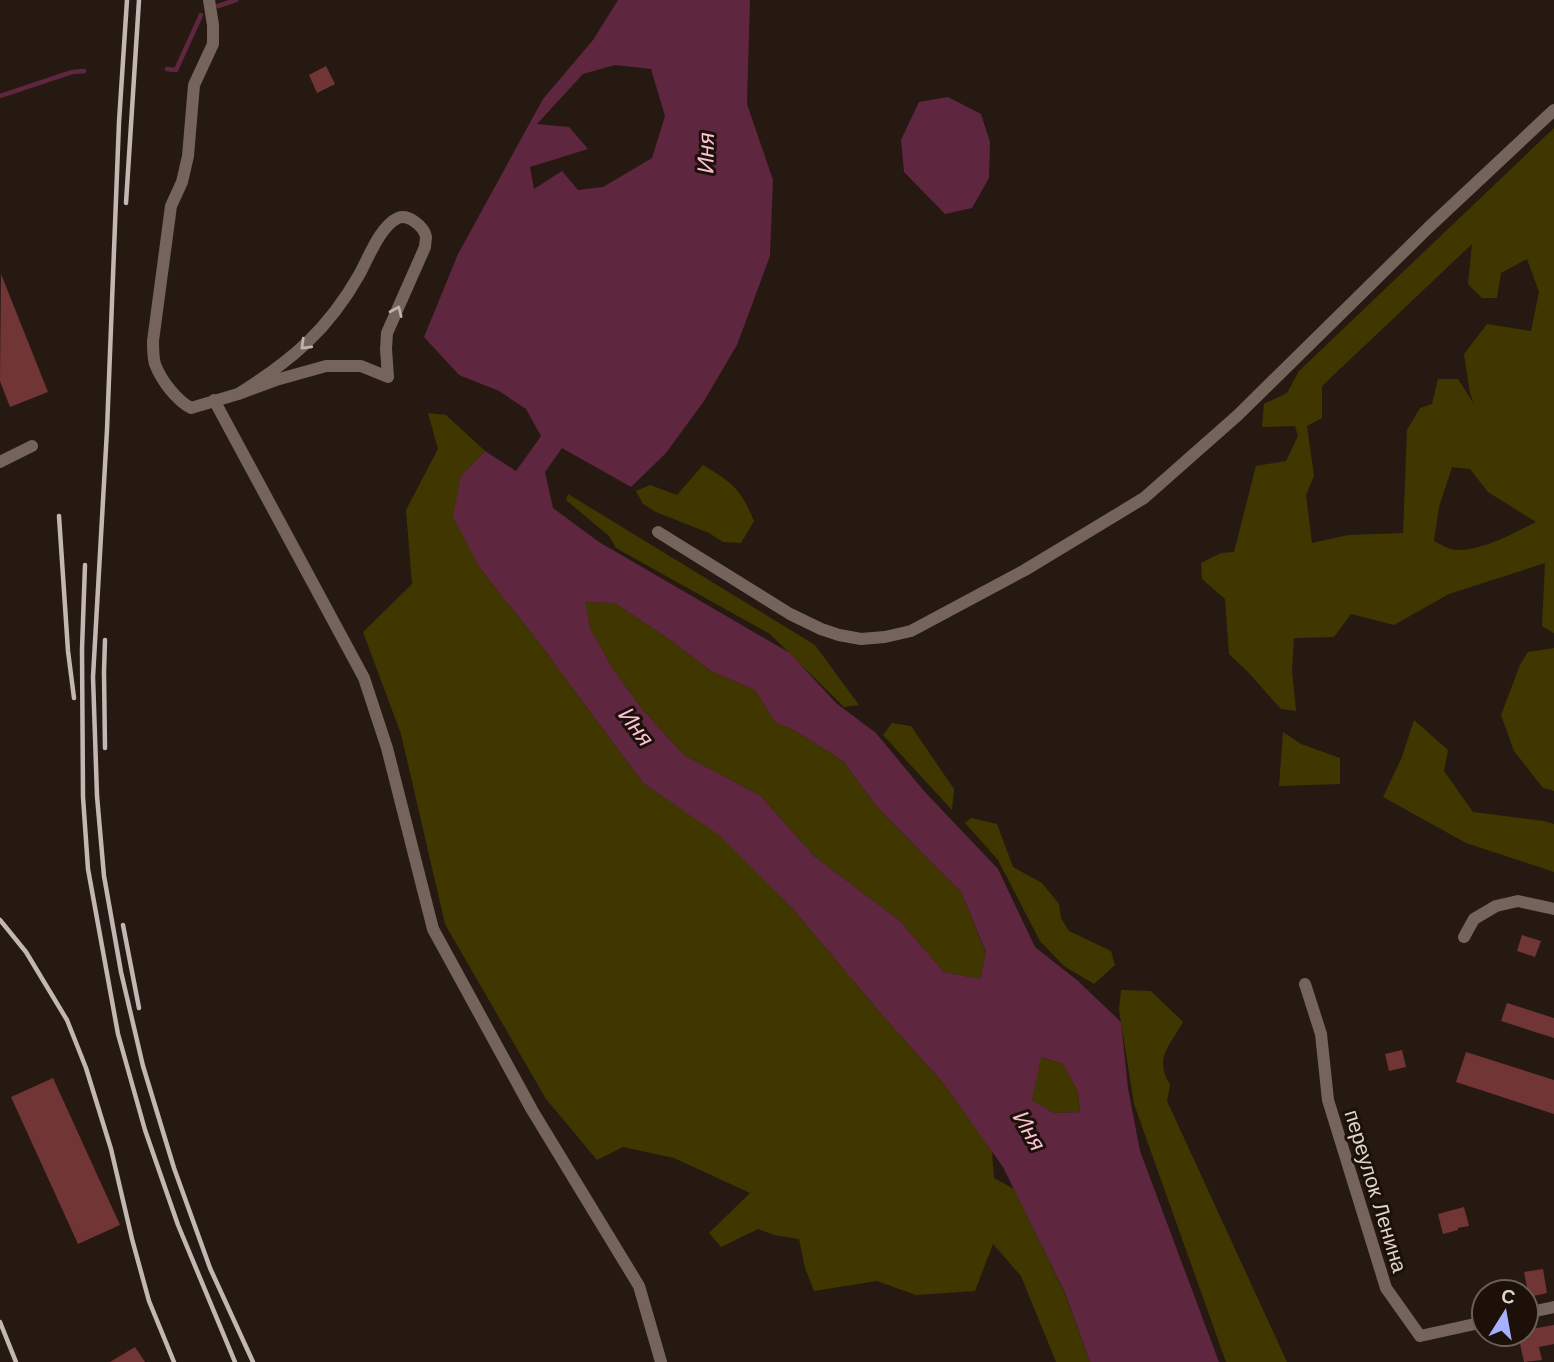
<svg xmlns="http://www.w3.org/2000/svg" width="1554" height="1362" font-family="'Work Sans',sans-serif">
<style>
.green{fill:#403700;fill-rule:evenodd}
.water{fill:#5e263f;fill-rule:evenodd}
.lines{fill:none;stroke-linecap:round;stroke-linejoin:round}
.stream{stroke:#5e263f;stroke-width:4.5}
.building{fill:#723535}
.minor{stroke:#74645c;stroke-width:12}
.rail{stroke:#c2b7b3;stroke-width:4.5}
.oneway{stroke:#beb2ad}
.labels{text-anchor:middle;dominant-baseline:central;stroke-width:6;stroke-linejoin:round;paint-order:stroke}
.street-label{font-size:21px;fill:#ded4d0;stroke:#1c1009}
.water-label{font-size:23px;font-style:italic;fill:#fac1d5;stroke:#1c1009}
</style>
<rect width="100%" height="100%" fill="#261912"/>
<!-- green -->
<path class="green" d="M 1554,128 L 1554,633 L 1542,626 L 1545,563 L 1449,594 L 1394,625 L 1351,614 L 1334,637 L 1294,638 L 1292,671 L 1296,711 L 1281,709 L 1248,672 L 1229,654 L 1225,599 L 1202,579 L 1201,563 L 1221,553 L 1234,552 L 1256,466 L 1286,461 L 1298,436 L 1295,426 L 1262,427 L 1264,404 L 1287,393 L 1299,371 ZM 1472,244 L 1468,284 L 1482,298 L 1497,298 L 1501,273 L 1527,259 L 1539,292 L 1531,331 L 1487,324 L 1464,354 L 1470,393 L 1474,404 L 1458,379 L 1438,379 L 1432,404 L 1420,408 L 1407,430 L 1403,533 L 1348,535 L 1312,543 L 1306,495 L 1314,476 L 1307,426 L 1322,418 L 1322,386 ZM 1452,467 L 1470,469 L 1488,492 L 1536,522 C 1512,534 1483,551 1455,550 C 1448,549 1440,544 1434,541 L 1439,507 Z
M 428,413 L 446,415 L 485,451 L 461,476 L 480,568 L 537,640 L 643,783 L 719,834 L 793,909 L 882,1015 L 944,1084 L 992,1151 L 994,1178 L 1014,1189 L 1065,1294 L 1090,1362 L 1056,1362 L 1021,1276 L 993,1244 L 975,1291 L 916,1295 L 877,1281 L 814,1291 L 805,1268 L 799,1239 L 774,1235 L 758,1229 L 721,1247 L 709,1233 L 750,1193 L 674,1158 L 623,1147 L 597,1160 L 546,1099 L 445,924 L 401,734 L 363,632 L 412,584 L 406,510 L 438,449 Z
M 703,465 C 734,484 740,488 754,521 L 741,543 L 723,542 L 709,533 L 656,512 L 643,504 L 636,491 L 650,485 L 677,495 Z
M 568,494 L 815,645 L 859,705 L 844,707 L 770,634 L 616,548 L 609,536 L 566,500 Z
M 584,602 L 615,603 L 672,641 L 711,671 L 755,690 L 775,722 L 794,730 L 843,761 L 877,807 L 961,892 L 986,953 L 980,979 L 944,972 L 899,920 L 814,856 L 761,796 L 684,755 L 643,710 L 613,669 L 590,628 Z
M 1554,648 L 1554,791 L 1543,788 L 1514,751 L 1501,715 L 1520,665 L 1528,652 Z
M 1414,720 L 1448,750 L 1444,771 L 1473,812 L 1544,821 L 1554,824 L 1554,872 L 1466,843 L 1383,797 L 1402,757 Z
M 892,723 L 911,726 L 954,789 L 952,810 L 883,735 Z
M 1283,732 L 1301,744 L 1340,758 L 1340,784 L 1279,786 Z
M 971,818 L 997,824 L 1013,867 L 1042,883 L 1059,904 L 1061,918 L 1069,931 L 1111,951 L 1115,965 L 1094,984 L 1064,966 L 1040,941 L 998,860 L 965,823 Z
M 1121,990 L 1151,991 L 1183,1022 C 1169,1047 1154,1058 1170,1085 L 1167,1101 L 1287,1362 L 1226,1362 L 1134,1104 L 1119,1010 Z
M 1040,1057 L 1063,1064 L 1078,1092 L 1080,1112 L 1054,1113 L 1032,1100 Z"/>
<!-- water -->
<path class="water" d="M 618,0 L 750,0 L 747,104 L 773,180 L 770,256 L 737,345 L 704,401 L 666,453 L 631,487 L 562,448 L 545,472 L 553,508 L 599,542 L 790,653 L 836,703 L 876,733 L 924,791 L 998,869 L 1035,947 L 1078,981 L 1121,1022 L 1128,1088 L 1140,1151 L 1219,1362 L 1090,1362 L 1065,1293 L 1003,1167 L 944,1084 L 882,1015 L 793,909 L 719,835 L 643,783 L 537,640 L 480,568 L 453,517 L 461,476 L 485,451 L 516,471 L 541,436 L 526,409 L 499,391 L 459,375 L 424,337 L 458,254 L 543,99 L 593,40 ZM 615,65 L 651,69 L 665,116 L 652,158 L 603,187 L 578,190 L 562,171 L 534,189 L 530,167 L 588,149 L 569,127 L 537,124 L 583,74 ZM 585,602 L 615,603 L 672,641 L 711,671 L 755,690 L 775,722 L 794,730 L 843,761 L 877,807 L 961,892 L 986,952 L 980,979 L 944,972 L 899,920 L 814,856 L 761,796 L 684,755 L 643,710 L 613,669 L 590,628 ZM 1041,1057 L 1063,1064 L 1078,1092 L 1080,1112 L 1054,1113 L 1032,1100 Z
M 948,97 L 981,114 L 990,142 L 989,178 L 972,208 L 945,214 L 904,172 L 901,140 L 919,102 Z"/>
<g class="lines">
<!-- stream -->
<path class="stream" d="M 218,6 L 236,0
M 167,69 L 176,70 L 201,15
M 0,96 L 72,72 L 84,71"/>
</g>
<!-- building -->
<path class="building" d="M 326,66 L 335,84 L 317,93 L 309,75 Z
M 1,274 L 48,392 L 10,407 L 0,381 Z
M 1522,935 L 1541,941 L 1535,957 L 1517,951 Z
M 1507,1003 L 1554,1018 L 1554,1038 L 1501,1021 Z
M 1402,1050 L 1406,1067 L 1389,1071 L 1385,1054 Z
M 1466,1052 L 1554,1080 L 1554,1114 L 1456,1082 Z
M 53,1078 L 120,1225 L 78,1244 L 11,1097 Z
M 1464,1207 L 1469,1226 L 1458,1228 L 1458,1230 L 1443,1234 L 1438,1214 Z
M 1543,1269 L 1547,1293 L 1529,1297 L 1524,1272 Z
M 1554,1325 L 1554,1344 L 1539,1347 L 1542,1360 L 1524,1362 L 1518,1334 L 1526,1334 L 1526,1330 Z
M 135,1347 L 145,1362 L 110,1362 Z"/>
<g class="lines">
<!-- minor -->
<path class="minor" d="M 209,0 L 213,25 L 213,44 L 194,85 L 188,156 L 182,182 L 171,206 L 153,341 C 153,348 153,357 155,364 C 161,380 176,400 191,408 L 238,394 L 276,380 L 326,366 L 361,366 L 388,377 L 386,349 L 387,333 L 425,247 C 425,244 426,240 426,237 C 424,226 408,214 398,218 C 380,226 368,259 359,275 C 328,330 291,361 238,394
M 214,400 L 364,678 L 387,748 L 433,929 L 532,1110 L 639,1286 L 661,1362
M 0,462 L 32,446
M 658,532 L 790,614 L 821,629 L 839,635 L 861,639 L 885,637 L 911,631 L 1025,570 L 1144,498 L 1238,415 L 1428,228 L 1554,110
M 1464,937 L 1474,919 L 1496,906 L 1518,901 L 1554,909
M 1305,984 L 1321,1034 L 1328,1100 L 1386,1288 L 1420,1336 L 1484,1322
M 1526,1313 L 1554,1307"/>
<!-- rail -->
<path class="rail" d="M 127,0 L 119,122 L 107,430 L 93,677 L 97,796 L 104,876 L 121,972 L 143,1066 L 174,1168 L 210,1268 L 253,1362
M 126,203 L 139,0
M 59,516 L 68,651 L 74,698
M 85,565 L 82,649 L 83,797 L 88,869 L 118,1034 L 145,1130 L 178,1225 L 235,1362
M 105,640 L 104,672 L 105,748
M 0,920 L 26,952 L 67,1020 L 86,1068 L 111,1149 L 132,1239 L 149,1301 L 174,1362
M 123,925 L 139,1008
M 0,1322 L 16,1362"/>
</g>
<!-- one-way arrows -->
<defs><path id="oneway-chevron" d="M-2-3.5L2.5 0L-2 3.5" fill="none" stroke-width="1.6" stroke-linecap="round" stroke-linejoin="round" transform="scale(1.75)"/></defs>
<g class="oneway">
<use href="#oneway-chevron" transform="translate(397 311) rotate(-66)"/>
<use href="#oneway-chevron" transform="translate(305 345) rotate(136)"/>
</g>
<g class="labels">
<!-- street labels -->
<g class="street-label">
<text transform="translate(1376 1191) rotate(73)">переулок Ленина</text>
</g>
<!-- water labels -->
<g class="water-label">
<text transform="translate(706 153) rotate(-89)">Иня</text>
<text transform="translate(636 727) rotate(53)">Иня</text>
<text transform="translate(1029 1131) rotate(60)">Иня</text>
</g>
</g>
<!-- north arrow -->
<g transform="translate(1505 1313) rotate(11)"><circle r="33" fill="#1c1009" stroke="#6a5e59" stroke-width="2"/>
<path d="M0-5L12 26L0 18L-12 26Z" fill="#a5b1fc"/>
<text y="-10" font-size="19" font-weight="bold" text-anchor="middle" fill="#ded4d0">С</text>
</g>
</svg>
